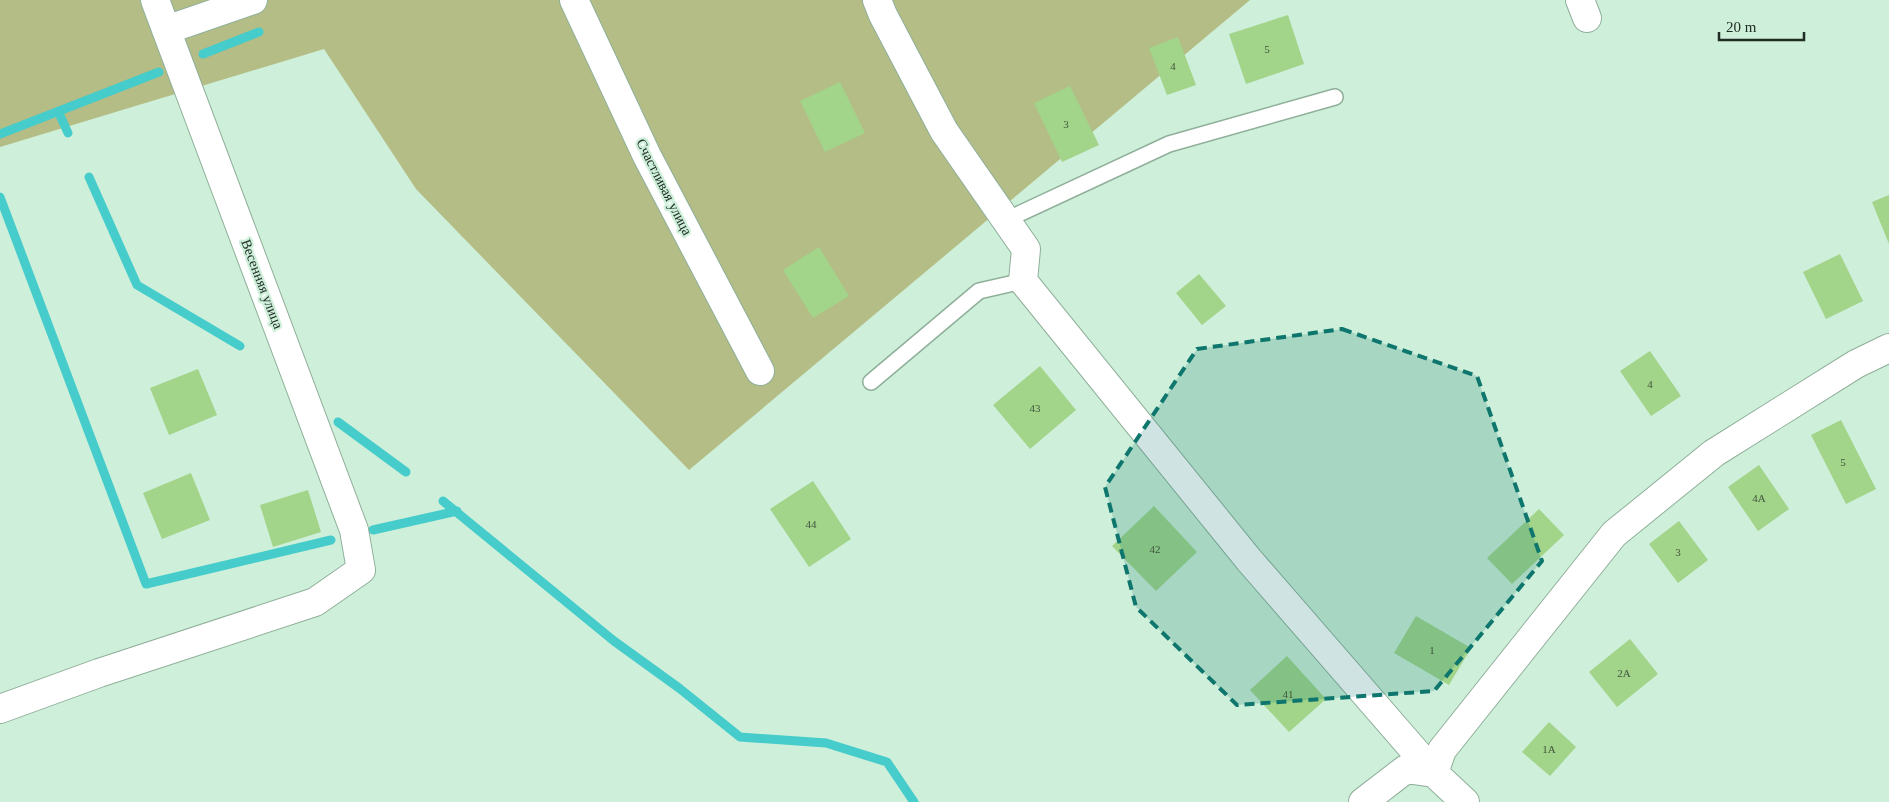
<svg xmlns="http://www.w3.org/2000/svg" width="1889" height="802" font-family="'Times New Roman',serif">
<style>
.green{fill:#b3bd85}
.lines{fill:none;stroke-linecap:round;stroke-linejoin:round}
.stream{stroke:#46cccb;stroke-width:9}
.building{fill:#a2d48a}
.service-casing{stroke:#8faf9a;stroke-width:18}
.minor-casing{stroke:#8faf9a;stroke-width:30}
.service{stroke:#fff;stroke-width:15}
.minor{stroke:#fff;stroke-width:28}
.marked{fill:#0f766e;fill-opacity:0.2;stroke:#0f766e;stroke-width:4;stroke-dasharray:10 6;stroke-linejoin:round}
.labels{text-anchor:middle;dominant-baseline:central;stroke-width:4.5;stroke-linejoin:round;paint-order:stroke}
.number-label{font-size:11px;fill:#40573e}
.street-label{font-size:14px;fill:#202d25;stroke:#ceefd9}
</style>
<rect width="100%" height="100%" fill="#ceefd9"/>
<!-- green -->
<path class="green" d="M 0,0 L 1250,0 L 689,470 L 416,189 L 324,49 L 0,147 Z"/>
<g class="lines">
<!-- stream -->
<path class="stream" d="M 203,54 L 259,32
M 58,111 L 68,133
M 0,134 L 159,72
M 89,177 L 137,285 L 240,346
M 0,197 L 146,584 L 331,540
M 338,422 L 406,472
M 443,501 L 614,641 L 679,688 L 740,737 L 826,743 L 887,762 L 914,802
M 373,530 L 457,511"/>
</g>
<!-- building -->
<path class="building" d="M 1288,15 L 1304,64 L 1246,84 L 1229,34 Z
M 1178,37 L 1196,85 L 1167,95 L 1149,48 Z
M 840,82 L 865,133 L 825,152 L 800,101 Z
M 1070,86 L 1099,145 L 1062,162 L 1034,103 Z
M 1889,195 L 1889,244 L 1872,202 Z
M 819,247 L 849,296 L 813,318 L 783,270 Z
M 1840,254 L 1863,301 L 1826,319 L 1803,272 Z
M 1199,274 L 1226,306 L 1202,325 L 1176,293 Z
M 1650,351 L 1681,396 L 1651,416 L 1620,371 Z
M 1040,366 L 1076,410 L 1030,449 L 993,405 Z
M 198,369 L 217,415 L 169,435 L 150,388 Z
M 1841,420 L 1876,489 L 1846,504 L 1811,435 Z
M 1759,465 L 1789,509 L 1758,531 L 1728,487 Z
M 191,473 L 210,520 L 162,539 L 143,493 Z
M 813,481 L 851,539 L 809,567 L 770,509 Z
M 308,490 L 321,532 L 273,547 L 260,505 Z
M 1154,506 L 1197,552 L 1156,591 L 1112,546 Z
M 1539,509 L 1564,535 L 1512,584 L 1487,558 Z
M 1679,521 L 1708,560 L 1678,583 L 1649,544 Z
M 1416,616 L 1471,648 L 1449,685 L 1394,653 Z
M 1630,639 L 1658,674 L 1617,707 L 1589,672 Z
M 1287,656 L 1326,699 L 1289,732 L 1250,690 Z
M 1549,722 L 1576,747 L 1550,776 L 1522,752 Z"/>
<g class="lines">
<defs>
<path id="service" d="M 1010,226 L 1006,220 L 1169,144 L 1335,97
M 871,382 L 979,291 L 1023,281 L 1023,273"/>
<path id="minor" d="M 574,0 L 647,156 L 760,371
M 877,0 L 883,15 L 944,131 L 1026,249 L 1023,281 L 1249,560 L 1434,773 L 1465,802
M 1580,0 L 1587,18
M 166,30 L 253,0
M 0,709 L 99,673 L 315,602 L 361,570 L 354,530 L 155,0
M 1363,802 L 1406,769 L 1434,773 L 1442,750 L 1614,534 L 1714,453 L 1856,364 L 1889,348"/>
</defs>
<!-- service casing -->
<use href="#service" class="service-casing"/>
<!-- minor casing -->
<use href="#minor" class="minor-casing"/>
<!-- service -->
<use href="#service" class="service"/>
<!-- minor -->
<use href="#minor" class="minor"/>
</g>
<!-- marked area -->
<path class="marked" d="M 1342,329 L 1477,376 L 1542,561 L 1434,691 L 1237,705 L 1136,607 L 1105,487 L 1197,349 Z"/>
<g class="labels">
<!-- number labels -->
<g class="number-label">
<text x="1267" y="49">5</text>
<text x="1173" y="66">4</text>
<text x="1066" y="124">3</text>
<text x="1650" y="384">4</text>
<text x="1035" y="408">43</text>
<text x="1843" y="462">5</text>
<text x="1759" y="498">4А</text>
<text x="811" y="524">44</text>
<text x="1155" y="549">42</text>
<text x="1678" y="552">3</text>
<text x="1432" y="650">1</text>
<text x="1624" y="673">2А</text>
<text x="1288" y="694">41</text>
<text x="1549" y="749">1А</text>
</g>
<!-- street labels -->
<g class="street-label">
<text transform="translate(664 187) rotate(63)">Счастливая улица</text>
<text transform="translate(262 284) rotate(69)">Весенняя улица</text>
</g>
</g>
<!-- scale -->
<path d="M1719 32v8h85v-8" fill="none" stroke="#202d25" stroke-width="2.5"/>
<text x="1726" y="32" font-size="15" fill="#202d25" stroke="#ceefd9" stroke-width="4" paint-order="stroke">20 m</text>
</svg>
